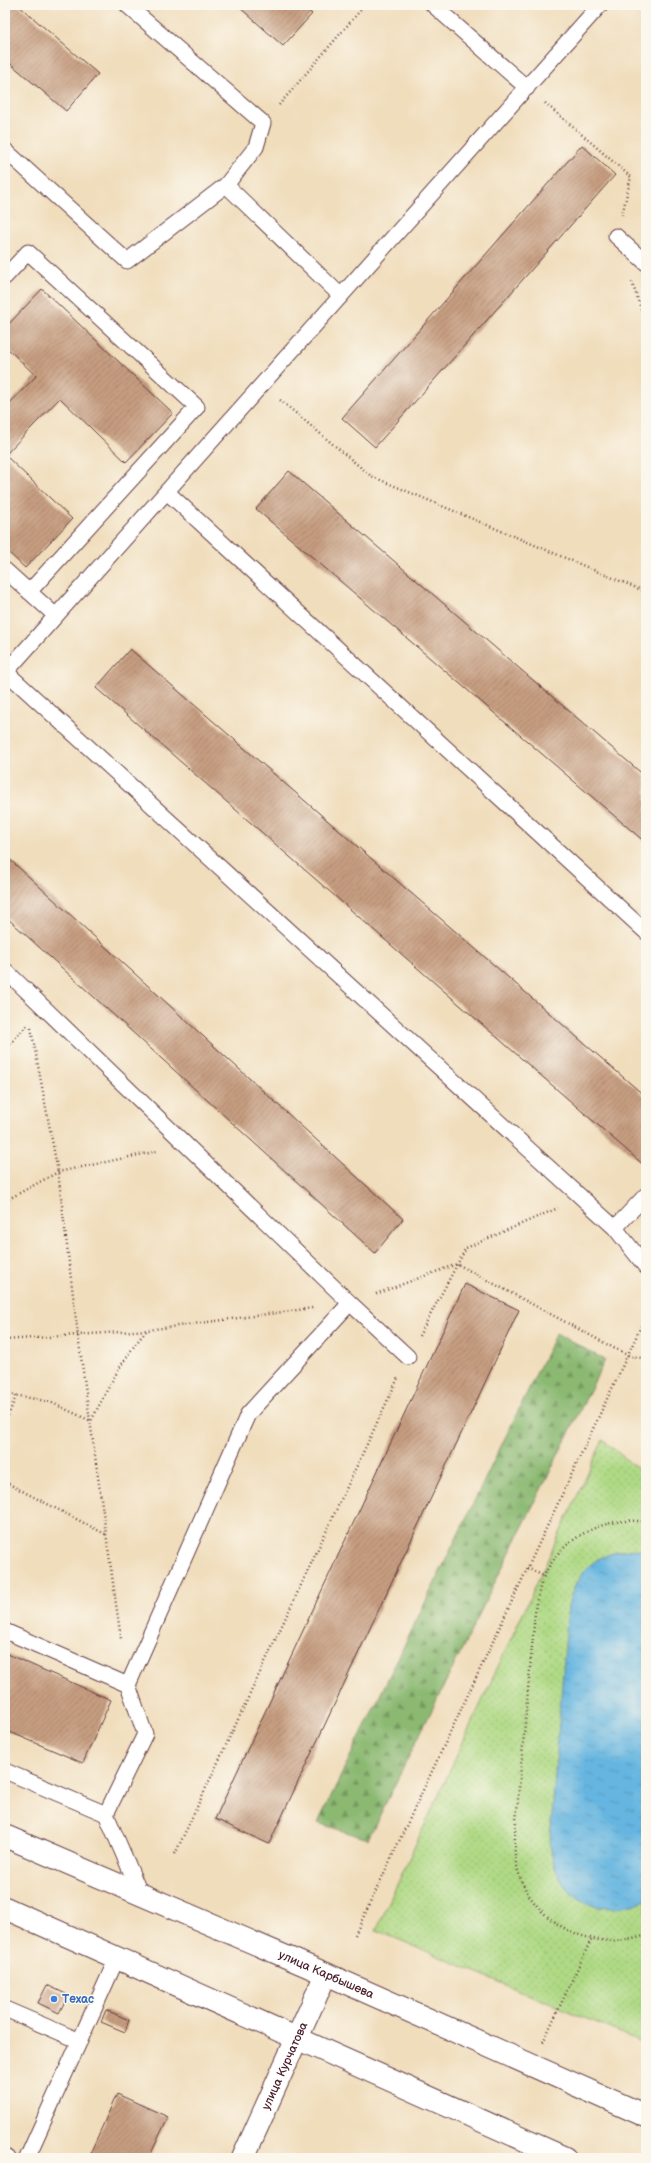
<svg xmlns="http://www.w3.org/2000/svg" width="651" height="2163" font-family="'Balsamiq Sans',sans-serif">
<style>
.grass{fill:url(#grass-dots);stroke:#7c7c58}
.forest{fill:url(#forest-firs);stroke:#6a6c4e}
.water{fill:url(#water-ripples);stroke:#586a86}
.building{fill:url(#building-hatch)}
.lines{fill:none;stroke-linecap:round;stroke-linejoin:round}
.lane-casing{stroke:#633c41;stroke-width:17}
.street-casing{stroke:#633c41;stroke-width:24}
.path{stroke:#633c41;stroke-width:2.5;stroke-dasharray:1 3;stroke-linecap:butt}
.lane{stroke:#fff;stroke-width:15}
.street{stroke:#fff;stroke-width:22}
.shop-dot{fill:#3f7fe0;stroke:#fbf7ec;stroke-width:1.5}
.labels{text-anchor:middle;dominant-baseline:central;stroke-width:3;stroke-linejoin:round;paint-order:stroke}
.street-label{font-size:12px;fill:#4a1f2b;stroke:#fbf7ec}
.shop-label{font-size:12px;font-weight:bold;fill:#366cbe;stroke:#fbf7ec;text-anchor:start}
</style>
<defs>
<pattern id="grass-dots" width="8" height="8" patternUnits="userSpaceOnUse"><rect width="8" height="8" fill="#afd984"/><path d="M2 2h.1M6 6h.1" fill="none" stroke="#98ba72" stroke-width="1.8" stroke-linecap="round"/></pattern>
<pattern id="forest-firs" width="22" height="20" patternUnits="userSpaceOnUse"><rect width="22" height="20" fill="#8bb972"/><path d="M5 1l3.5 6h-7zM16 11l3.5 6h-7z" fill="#74965e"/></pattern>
<pattern id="water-ripples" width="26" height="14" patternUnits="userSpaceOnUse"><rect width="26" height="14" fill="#65b5e0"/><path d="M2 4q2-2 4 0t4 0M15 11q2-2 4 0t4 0" fill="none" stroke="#5593b6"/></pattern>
<pattern id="building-hatch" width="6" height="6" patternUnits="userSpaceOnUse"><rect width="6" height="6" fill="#c69d80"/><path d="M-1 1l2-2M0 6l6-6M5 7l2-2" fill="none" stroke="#a37f69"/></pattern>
</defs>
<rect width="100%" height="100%" fill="#fbf7ec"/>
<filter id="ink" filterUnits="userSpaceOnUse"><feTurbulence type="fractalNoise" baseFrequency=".025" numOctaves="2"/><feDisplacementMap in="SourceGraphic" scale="8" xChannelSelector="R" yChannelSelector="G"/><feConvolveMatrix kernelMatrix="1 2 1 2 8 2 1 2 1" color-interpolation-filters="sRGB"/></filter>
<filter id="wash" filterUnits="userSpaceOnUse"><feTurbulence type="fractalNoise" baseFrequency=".012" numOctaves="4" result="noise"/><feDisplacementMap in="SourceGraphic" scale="16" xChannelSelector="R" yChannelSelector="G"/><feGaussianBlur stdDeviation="0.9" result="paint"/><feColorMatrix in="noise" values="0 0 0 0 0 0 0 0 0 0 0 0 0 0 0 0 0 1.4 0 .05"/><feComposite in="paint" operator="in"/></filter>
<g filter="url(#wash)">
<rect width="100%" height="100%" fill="#f0ddbc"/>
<!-- grass -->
<path class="grass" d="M 603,1440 L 646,1476 L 646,2044 L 376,1930 Z"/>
<!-- forest -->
<path class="forest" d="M 556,1333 L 605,1360 L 368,1839 L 318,1823 Z"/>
<!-- water -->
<path class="water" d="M 637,1549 L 646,1551 L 646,1900 C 594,1922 554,1897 550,1841 L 568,1606 C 578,1567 597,1552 637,1549 Z"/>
<g id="blocks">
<!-- building -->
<path class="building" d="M 5,5 L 18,5 L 98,74 L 66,111 L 5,59 Z
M 237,5 L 302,5 L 312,14 L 283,46 Z
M 582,145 L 615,175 L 375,447 L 342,418 Z
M 42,289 L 173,413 L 126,462 L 60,398 L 5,455 L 72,519 L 25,568 L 5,549 L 5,408 L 36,376 L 5,346 L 5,328 Z
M 289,471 L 646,777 L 646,843 L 256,509 Z
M 130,649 L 646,1097 L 646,1167 L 96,688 Z
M 5,855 L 403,1219 L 375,1253 L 5,916 Z
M 465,1284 L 519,1310 L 269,1844 L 215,1819 Z
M 5,1653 L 111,1700 L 83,1763 L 5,1730 Z
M 47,1985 L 68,1995 L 59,2013 L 38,2003 Z
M 106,2010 L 129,2020 L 125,2032 L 101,2022 Z
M 117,2094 L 168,2117 L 149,2158 L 88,2158 Z"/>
</g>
</g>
<g filter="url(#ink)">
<use href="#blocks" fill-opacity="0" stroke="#633c41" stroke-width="1"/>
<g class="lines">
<defs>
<path id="lane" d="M 127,5 L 263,123 L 256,147 L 226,185
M 433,5 L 527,88
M 5,150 L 127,261 L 226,185 L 341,296
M 616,236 L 646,263
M 5,277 L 28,252 L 197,407 L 29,592
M 167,492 L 646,932
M 5,570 L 56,616
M 6,672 L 615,1228 L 646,1267
M 5,673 L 600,5
M 5,970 L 350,1303 L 248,1414 L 128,1685 L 145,1734 L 106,1814 L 141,1895
M 615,1228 L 646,1195
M 350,1303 L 408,1357
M 5,1631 L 128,1685
M 5,1771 L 106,1814
M 5,2009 L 80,2041
M 5,2157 L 8,2158
M 27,2158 L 117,1958"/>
<g id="street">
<path id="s1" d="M 5,1836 L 326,1974 L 646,2116"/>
<path d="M 5,1908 L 565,2158"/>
<path id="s2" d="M 243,2158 L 326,1974"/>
</g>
</defs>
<!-- lane casing -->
<use href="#lane" class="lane-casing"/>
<!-- street casing -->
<use href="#street" class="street-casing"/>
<!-- path -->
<path class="path" d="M 545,103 L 631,177 L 622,215
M 279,105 L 365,5
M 632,282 L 646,324
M 280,400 L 371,476 L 646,592
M 31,1028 L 58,1172 L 78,1336 L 121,1639
M 5,1050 L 27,1025
M 5,1201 L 58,1172 L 158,1151
M 376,1294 L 457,1264 L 627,1355 L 646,1359
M 419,1336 L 466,1248 L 558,1208
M 5,1340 L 148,1330 L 313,1308
M 5,1393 L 50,1402 L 91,1421 C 109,1387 121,1360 147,1330
M 5,1423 L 17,1394
M 5,1482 L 107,1535
M 646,1522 C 605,1515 561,1538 544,1576 C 540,1584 539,1594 536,1603 L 515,1832 C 515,1842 514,1853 516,1863 C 528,1922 592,1955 646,1935
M 527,1568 L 544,1576
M 175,1854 L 398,1378
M 355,1935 L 646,1316
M 543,2042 L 591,1940"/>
<!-- lane -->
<use href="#lane" class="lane"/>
<!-- street -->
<use href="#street" class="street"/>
</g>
</g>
<!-- markers -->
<circle class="shop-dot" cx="54" cy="1999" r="4"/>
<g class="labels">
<!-- street labels -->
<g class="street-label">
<text stroke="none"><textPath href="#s1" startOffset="350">улица Карбышева</textPath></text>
<text stroke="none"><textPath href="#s2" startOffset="101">улица Курчатова</textPath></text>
</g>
<!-- shop labels -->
<g class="shop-label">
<text x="62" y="1999">Техас</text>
</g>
</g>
<!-- margin -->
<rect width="651" height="2163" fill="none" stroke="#fbf7ec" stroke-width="20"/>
</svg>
